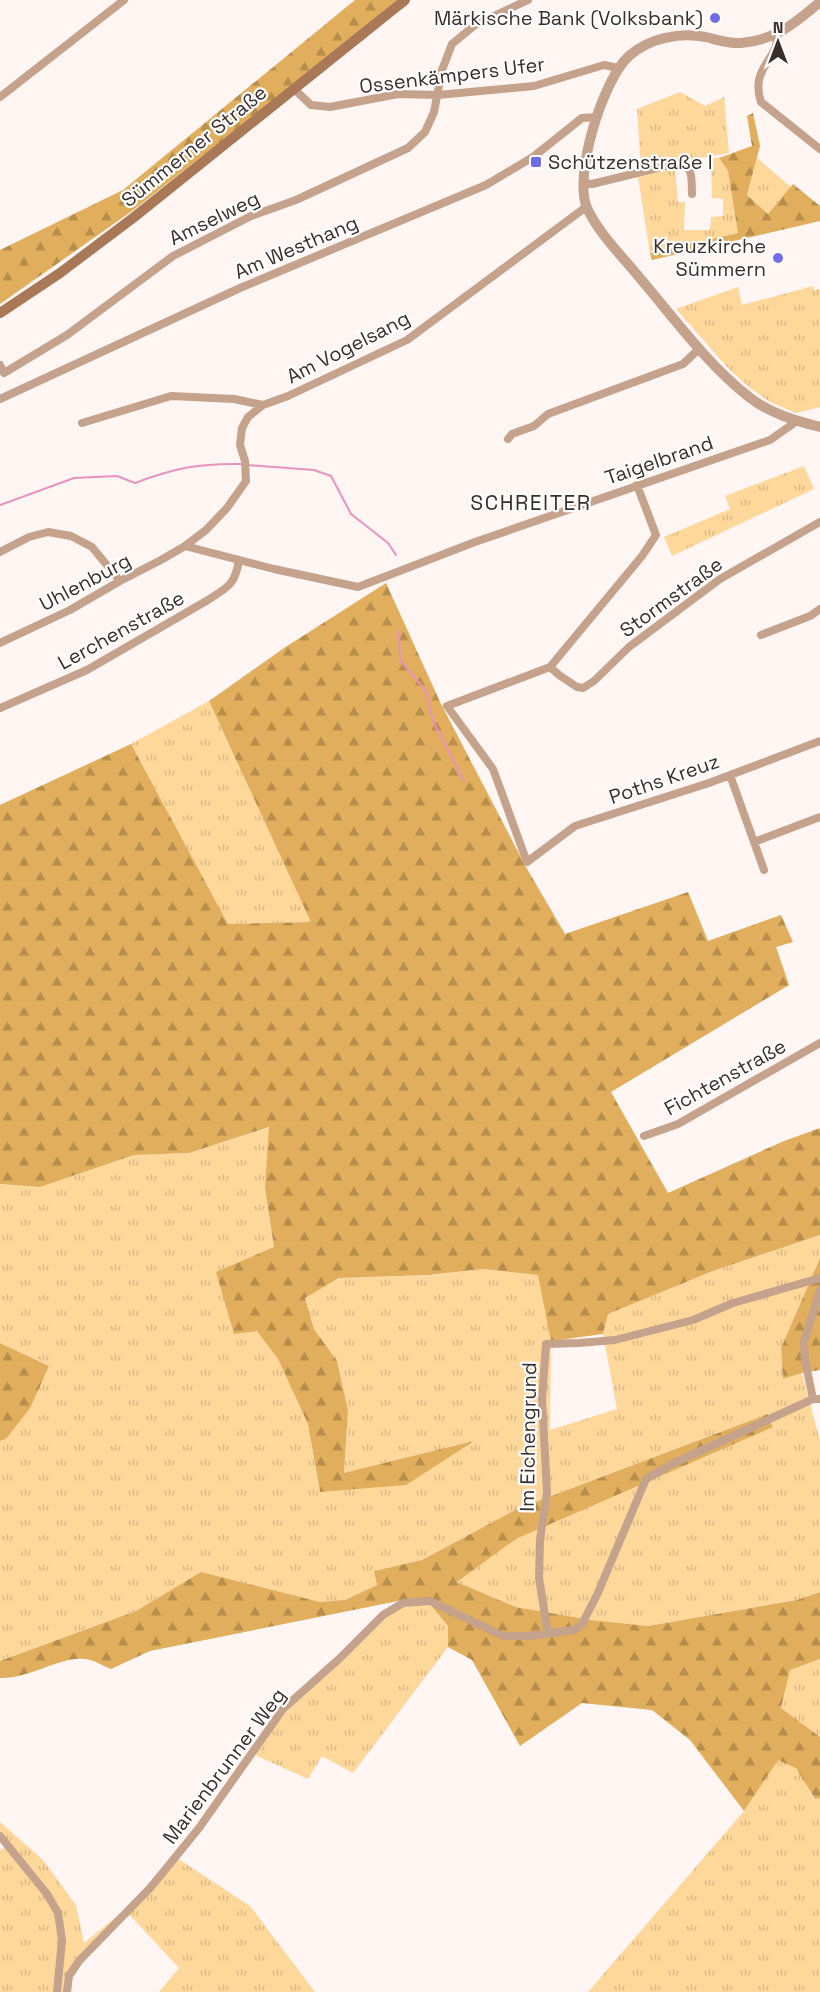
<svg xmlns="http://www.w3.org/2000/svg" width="820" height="1992" font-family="'Space Grotesk',sans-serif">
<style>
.grass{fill:url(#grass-tufts)}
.forest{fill:url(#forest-firs)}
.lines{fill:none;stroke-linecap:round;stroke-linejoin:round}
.stream{stroke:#e892be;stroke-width:2}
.minor{stroke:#c4a28b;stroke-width:8}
.tertiary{stroke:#c4a28b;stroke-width:10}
.secondary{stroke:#a97856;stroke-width:10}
.poi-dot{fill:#6f6ce6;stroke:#fff;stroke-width:2}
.labels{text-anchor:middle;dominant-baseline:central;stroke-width:4.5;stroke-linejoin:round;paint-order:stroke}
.poi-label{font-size:20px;fill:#392f2d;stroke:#fff;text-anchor:end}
.street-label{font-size:20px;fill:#392f2d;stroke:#fff}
.neighbourhood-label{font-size:21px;letter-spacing:1.5px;fill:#392f2d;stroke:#fff}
</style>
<defs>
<pattern id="grass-tufts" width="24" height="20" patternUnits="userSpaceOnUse" patternTransform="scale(1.5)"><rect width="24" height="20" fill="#fed79a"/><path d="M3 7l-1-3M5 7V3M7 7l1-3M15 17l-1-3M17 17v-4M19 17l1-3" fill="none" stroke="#dab985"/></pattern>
<pattern id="forest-firs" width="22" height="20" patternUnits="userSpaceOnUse" patternTransform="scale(1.5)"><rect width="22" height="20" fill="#e0ae5c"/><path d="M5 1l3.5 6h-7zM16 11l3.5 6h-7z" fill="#b78e4c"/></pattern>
</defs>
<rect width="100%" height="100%" fill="#fff5f2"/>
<!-- grass -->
<path class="grass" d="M 680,92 L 705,106 L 724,97 L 729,153 L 641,168 L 637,109 Z
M 711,158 L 719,158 L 728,171 L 738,233 L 650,253 L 638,177 L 675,168 L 678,202 L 685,202 L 684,230 L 710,230 L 711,217 L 723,216 L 723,199 L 712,198 Z
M 757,158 L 791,187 L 768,214 L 747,195 Z
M 813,286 L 814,290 L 820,289 L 820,407 L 796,413 L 770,402 L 750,388 L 729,369 L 676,309 L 738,287 L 742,305 Z
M 804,466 L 814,489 L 672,556 L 664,537 L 730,509 L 725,496 Z
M 209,701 L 312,922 L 228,924 L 131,744 Z
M 270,1127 L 265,1188 L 274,1247 L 217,1272 L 278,1359 L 308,1424 L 320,1492 L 472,1443 L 344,1474 L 348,1410 L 337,1361 L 314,1329 L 305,1297 L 340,1278 L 433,1275 L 483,1269 L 539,1275 L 551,1341 L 550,1430 L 617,1409 L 603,1334 L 608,1314 L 713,1271 L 820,1235 L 820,1258 L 781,1348 L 783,1379 L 802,1373 L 820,1441 L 820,1592 L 797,1600 L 648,1626 L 591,1620 L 516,1607 L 457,1582 L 516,1539 L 773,1426 L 768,1414 L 517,1509 L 422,1560 L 374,1571 L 377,1585 L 345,1600 L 320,1602 L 201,1572 L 136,1611 L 0,1661 L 0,1441 L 6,1439 L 49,1366 L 0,1343 L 0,1184 L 40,1187 L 134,1155 L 189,1153 Z
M 430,1604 L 448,1626 L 448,1647 L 353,1773 L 322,1756 L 308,1779 L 253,1754 L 283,1715 L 384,1618 L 403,1607 Z
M 820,1659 L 820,1737 L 781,1708 L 790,1670 Z
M 778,1759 L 796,1767 L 814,1799 L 820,1798 L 820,1992 L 588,1992 L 744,1811 Z
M 0,1822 L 43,1860 L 76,1905 L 84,1943 L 127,1908 L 78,1958 L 64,1992 L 60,1992 L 59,1911 L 0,1833 Z
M 9,1845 L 47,1894 L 61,1927 L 57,1992 L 0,1992 L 0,1850 Z
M 177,1858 L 250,1906 L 315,1992 L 159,1992 L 179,1968 L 127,1912 Z"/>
<!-- forest -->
<path class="forest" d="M 355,0 L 397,0 L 293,85 L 132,211 L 0,304 L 0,250 L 123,190 Z
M 753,113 L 760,146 L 747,195 L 768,214 L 793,184 L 820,206 L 820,221 L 652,260 L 650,253 L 738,233 L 728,171 L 719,158 L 752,146 L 747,116 Z
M 386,583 L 441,704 L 526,867 L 565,934 L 688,892 L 708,941 L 781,915 L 793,942 L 776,947 L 789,985 L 611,1092 L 668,1193 L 784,1141 L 820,1128 L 820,1235 L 713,1271 L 608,1314 L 603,1334 L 551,1341 L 538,1275 L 483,1269 L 429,1275 L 339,1278 L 305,1298 L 314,1329 L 337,1361 L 348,1410 L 344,1473 L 474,1441 L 406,1485 L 320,1492 L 308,1424 L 278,1359 L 257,1331 L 234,1334 L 216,1272 L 274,1247 L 265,1188 L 269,1127 L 189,1153 L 134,1155 L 40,1187 L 0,1184 L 0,805 L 131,744 L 228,924 L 311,922 L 209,701 L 284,648 Z
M 820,1258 L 820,1370 L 802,1373 L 783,1379 L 781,1348 Z
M 0,1343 L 49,1366 L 30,1408 L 6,1439 L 0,1441 Z
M 768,1414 L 773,1427 L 516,1539 L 457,1582 L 516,1607 L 591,1620 L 648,1626 L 797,1600 L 820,1592 L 820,1659 L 790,1670 L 781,1708 L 820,1737 L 820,1798 L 815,1799 L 796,1768 L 778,1760 L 744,1811 L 690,1740 L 652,1710 L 582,1703 L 520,1746 L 472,1660 L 448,1647 L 448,1626 L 430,1604 L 403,1600 L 150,1651 L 111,1669 C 103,1666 93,1659 84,1659 C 61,1656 29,1679 0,1678 L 0,1661 L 136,1611 L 201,1572 L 320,1602 L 345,1600 L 377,1585 L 374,1571 L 422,1560 L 517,1509 Z"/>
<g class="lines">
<!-- stream -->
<path class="stream" d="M 247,465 L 314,470 L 331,476 L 351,514 L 388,543 L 396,555
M 0,505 L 74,478 L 117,476 L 135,483 C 175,468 199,463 242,464
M 399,631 L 400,660 L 426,691 L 433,721 L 464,781"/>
<!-- minor -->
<path class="minor" d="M 776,34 C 782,58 749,66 761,102 L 820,149
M 294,89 L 311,105 L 330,107 L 398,94 L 438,95 L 534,86 L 604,65 L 618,68
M 0,97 L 124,0
M 584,183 L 592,184 L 674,164 C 695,165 691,177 692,194
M 0,365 L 4,373 L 67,335 L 173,256 L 251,216 L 296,200 L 408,148 L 425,132 L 434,112 L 442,70 L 452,44 L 475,25 L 528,0
M 0,399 L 240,288 L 486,185 L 533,157 L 582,118 L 597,117
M 82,423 L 171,396 L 234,399 L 263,405
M 508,439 L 512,434 L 534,426 L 548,414 L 683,364 L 700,348
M 637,485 L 656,535 L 642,556 L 550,667 L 447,706 L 493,769 L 527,862 L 575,826 L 709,783 L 820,741
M 185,546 L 274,569 L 358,587 L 475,542 L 770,440 L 797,421
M 0,552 L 29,537 L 48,532 L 71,536 L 92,547 L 120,581
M 761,635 L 810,616 L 820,609
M 0,643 L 70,610 L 120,581 L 161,560 L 185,546 L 206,530 L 227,508 L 246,481 L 245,461 L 240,445 L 242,428 L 248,417 L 263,405 L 288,396 L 407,340 L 586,207
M 550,667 L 559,675 L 577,687 L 583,688 L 594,681 L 629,647 L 720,579 L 820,522
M 0,708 L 87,670 L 208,600 C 228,587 235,585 239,560
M 730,775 L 754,842 L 820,817
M 754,842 L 764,870
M 644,1136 L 678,1124 L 820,1043
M 813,1399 L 805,1360 L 804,1342 L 820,1290
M 548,1634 L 539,1578 L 540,1540 L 547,1492 L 542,1399 L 546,1344 L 579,1343 L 615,1340 L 693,1320 L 733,1303 L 820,1278
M 0,1836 L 47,1894 L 58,1913 L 62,1940 L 57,1992
M 67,1992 L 69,1976 L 79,1961 L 151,1887 L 199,1828 L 283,1709 L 340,1658 L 383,1615 L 403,1603 L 430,1601 L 503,1636 L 529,1636 L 574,1630 L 582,1624 L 597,1595 L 646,1479 L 672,1464 L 813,1399 L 820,1399"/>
<!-- tertiary -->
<path class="tertiary" d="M 820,2 C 795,23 776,40 741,43 C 729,44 718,40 706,37 C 680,32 649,38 629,56 C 603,79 573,176 587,208 C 599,234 622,256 639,277 C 674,318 707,364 749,397 C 769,413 796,421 820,427"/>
<!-- secondary -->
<path class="secondary" d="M 0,313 L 60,273 L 133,218 L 405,0"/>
</g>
<!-- markers -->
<g class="poi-dot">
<circle cx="715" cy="18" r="6"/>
<rect x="530" y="156" width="12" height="12" rx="3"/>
<circle cx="778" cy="258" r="6"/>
</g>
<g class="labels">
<!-- poi labels -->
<g class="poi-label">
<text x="703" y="18">Märkische Bank (Volksbank)</text>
<text x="548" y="162" text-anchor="start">Schützenstraße I</text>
<text x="766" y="246">Kreuzkirche<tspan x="766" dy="23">Sümmern</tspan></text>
</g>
<!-- street labels -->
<g class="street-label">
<text transform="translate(452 75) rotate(-7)">Ossenkämpers Ufer</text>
<text transform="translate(194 146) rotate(-39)">Sümmerner Straße</text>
<text transform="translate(214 218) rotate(-26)">Amselweg</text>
<text transform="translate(296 247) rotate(-23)">Am Westhang</text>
<text transform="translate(348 347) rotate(-27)">Am Vogelsang</text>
<text transform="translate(659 460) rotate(-19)">Taigelbrand</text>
<text transform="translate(85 582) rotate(-28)">Uhlenburg</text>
<text transform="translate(671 597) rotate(-36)">Stormstraße</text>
<text transform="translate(121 630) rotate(-29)">Lerchenstraße</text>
<text transform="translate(664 779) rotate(-19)">Poths Kreuz</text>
<text transform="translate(725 1077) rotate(-29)">Fichtenstraße</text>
<text transform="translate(528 1437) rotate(-89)">Im Eichengrund</text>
<text transform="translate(224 1766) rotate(-53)">Marienbrunner Weg</text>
</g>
<!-- neighbourhood labels -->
<g class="neighbourhood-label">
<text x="531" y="502">SCHREITER</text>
</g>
</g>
<!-- north arrow -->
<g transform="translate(778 42)" stroke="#ffffff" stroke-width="4.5" paint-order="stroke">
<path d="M0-4.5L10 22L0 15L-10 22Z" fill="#392f2d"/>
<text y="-9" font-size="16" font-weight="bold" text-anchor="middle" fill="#392f2d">N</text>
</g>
</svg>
